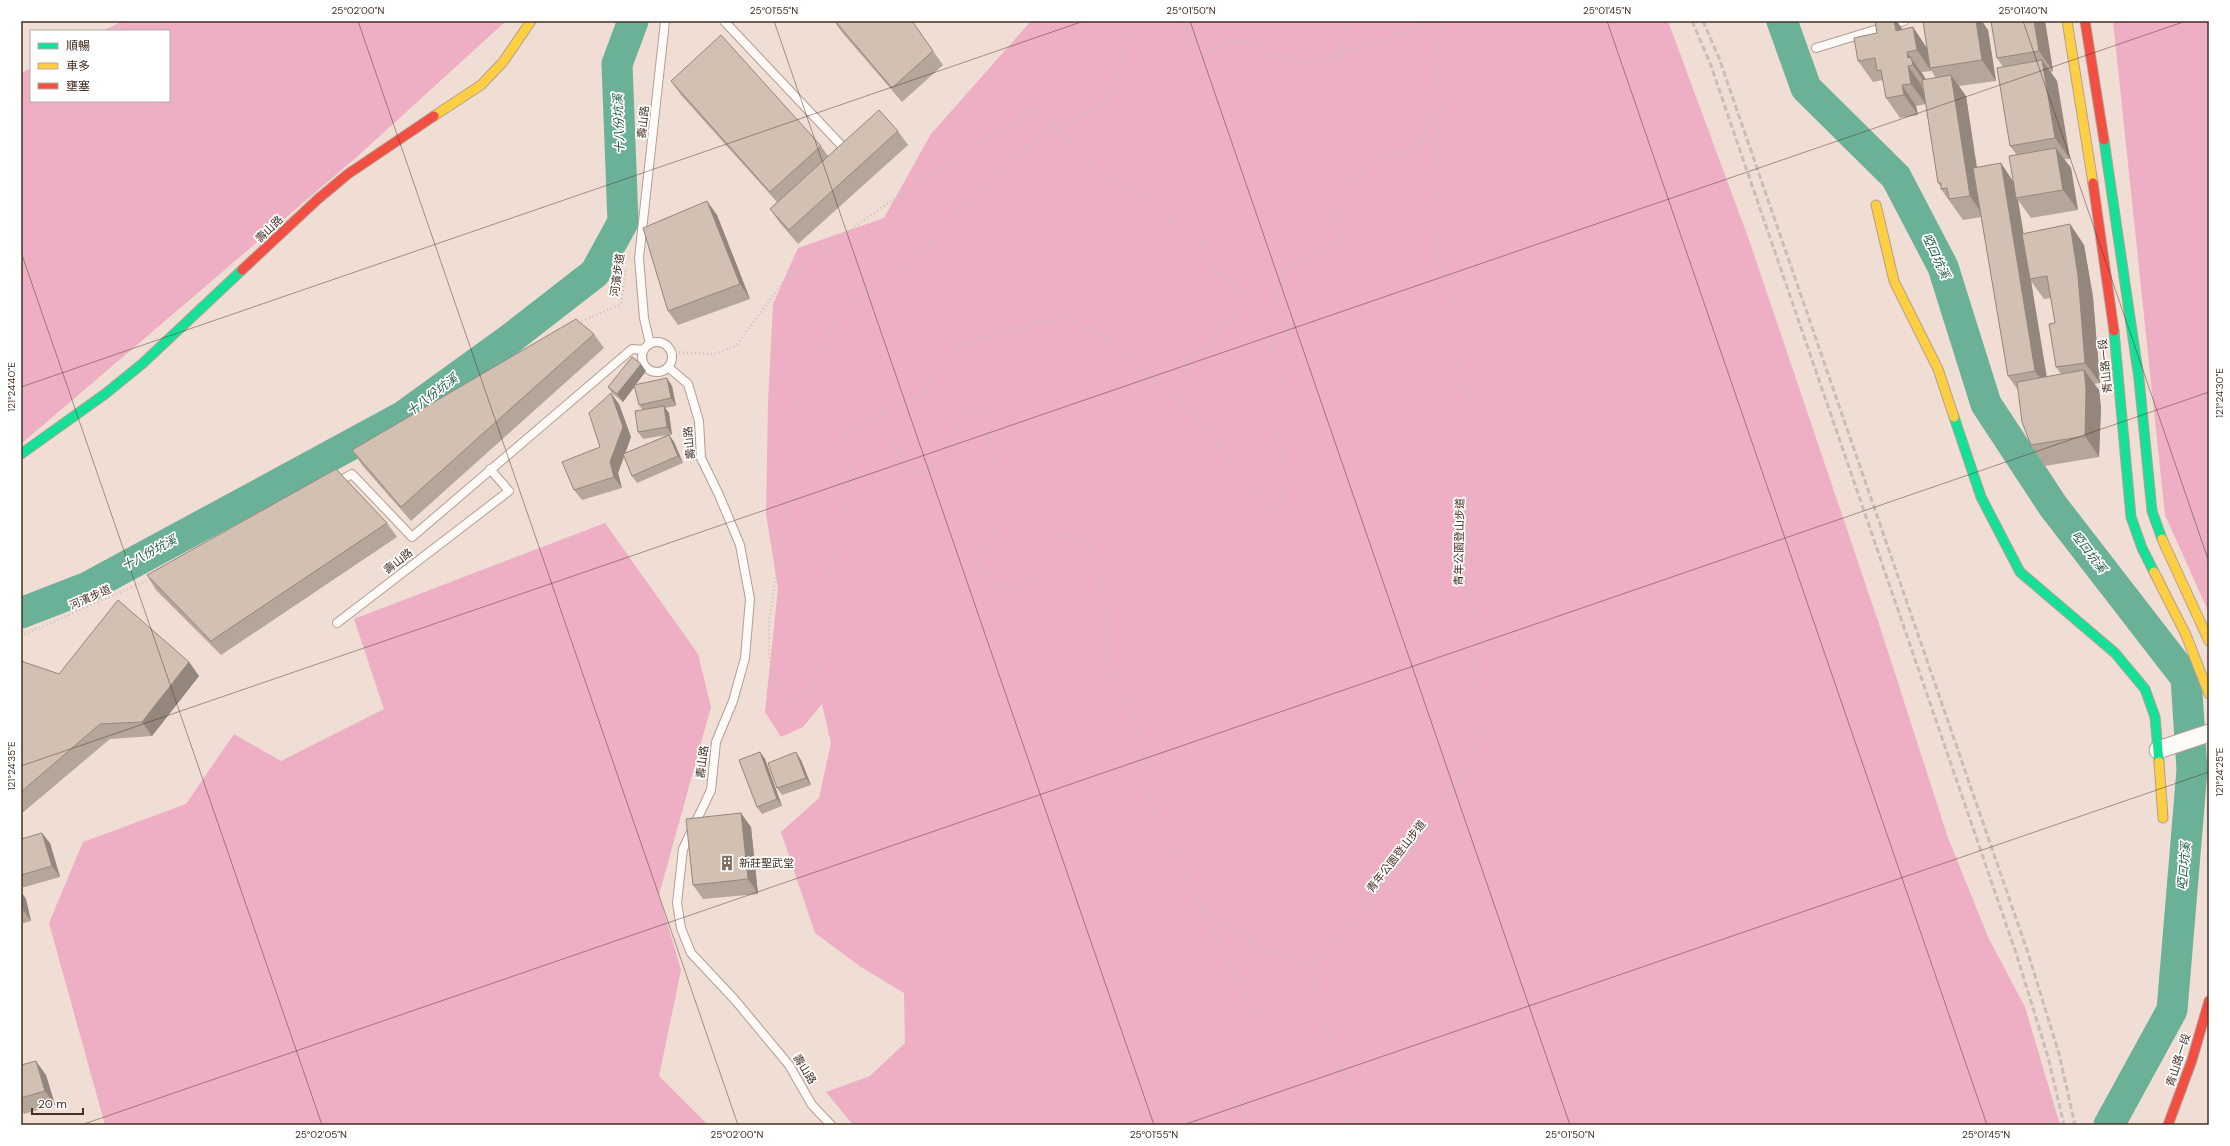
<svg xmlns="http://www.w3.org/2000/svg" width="2230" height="1146" font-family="'DM Sans','Noto Sans TC',sans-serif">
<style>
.forest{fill:#eeaec4}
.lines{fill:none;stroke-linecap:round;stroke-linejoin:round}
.river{stroke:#6ab198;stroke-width:31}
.lane-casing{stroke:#b29f95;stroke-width:10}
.street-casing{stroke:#b29f95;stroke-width:19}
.fast-casing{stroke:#b29f95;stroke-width:11}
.slow-casing{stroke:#b29f95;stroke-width:11}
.jam-casing{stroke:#b29f95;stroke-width:11}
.path{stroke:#cac2bd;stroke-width:2.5;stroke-dasharray:1 3;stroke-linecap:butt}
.lane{stroke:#fdfaf8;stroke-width:8}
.street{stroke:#fdfaf8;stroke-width:17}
.fast{stroke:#16e098;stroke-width:9}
.slow{stroke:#ffcf43;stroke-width:9}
.jam{stroke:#f24e42;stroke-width:9}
.rail{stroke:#c5bebb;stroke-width:3;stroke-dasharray:6 3;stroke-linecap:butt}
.wall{fill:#b5a69a;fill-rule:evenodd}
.shaded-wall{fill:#93877d}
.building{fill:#d2c1b3;stroke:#93877d}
.ticks{fill:none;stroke:#452f22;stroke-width:1;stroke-opacity:0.45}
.labels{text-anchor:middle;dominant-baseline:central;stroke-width:3.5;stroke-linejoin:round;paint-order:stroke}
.street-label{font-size:11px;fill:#452f22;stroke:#fff}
.poi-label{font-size:11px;fill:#452f22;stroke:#fff;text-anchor:start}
.water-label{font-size:12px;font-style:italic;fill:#1f5847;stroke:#fff}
.neatline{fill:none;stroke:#452f22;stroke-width:1.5}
.ticks-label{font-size:10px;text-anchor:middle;fill:#452f22}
</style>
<rect width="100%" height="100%" fill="#f0ddd3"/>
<!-- forest -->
<path class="forest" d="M 123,21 L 506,21 L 359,155 L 21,444 L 21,73 L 31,68 L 31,101 L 169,101 L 169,31 L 103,31 Z
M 1031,21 L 1668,21 L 1749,240 L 1880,627 L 1947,835 L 1988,937 L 2025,1007 L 2060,1125 L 853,1125 L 826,1092 L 870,1076 L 905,1043 L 904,993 L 861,967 L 815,933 L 781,832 L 819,798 L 831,743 L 822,704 L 803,727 L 781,737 L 765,712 L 778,588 L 766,514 L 768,404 L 773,304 L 798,248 L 884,218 L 931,134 Z
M 2113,21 L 2209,21 L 2209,613 L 2165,515 Z
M 605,523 L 698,654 L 711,707 L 659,895 L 681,970 L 659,1076 L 708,1125 L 105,1125 L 49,923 L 83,842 L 186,804 L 234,734 L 281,761 L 384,709 L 354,619 Z"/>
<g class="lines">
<!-- river -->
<path class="river" d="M 1782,21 L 1806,88 L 1896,177 L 1943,267 L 1986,404 L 2053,506 L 2186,678 L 2192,770 L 2172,1010 L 2109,1125
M 21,613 L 88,587 L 402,417 L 510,339 L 595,273 L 623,222 L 617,64 L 633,21"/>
<defs>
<path id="lane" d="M 724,21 L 841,145
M 1816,48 L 1904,21
M642 357a15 15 0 1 1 30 0a15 15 0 1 1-30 0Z
M 650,344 L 644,318 L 639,258 L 665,21
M 668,367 L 688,384 L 699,421 L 701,458 L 719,495 L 740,545 L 750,599 L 745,658 L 733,701 L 716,742 L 711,790 L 683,849 L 677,903 L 681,928 L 691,953 L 735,1000 L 789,1065 L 812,1105 L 831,1125
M 336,483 L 352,474 L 412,537 L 632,349 L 644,350
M 337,623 L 509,491 L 490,469"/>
<path id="street" d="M 2158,750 L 2209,733"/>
<path id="fast" d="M 2104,140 L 2139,379 L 2152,511 L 2162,539
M 2114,331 L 2131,517 L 2142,548 L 2154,572
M 1954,417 L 1981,497 L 2020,572 L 2115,653 L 2145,689 L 2155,717 L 2159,762
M 21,454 L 105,394 L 142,364 L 242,270"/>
<path id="slow" d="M 2067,21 L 2093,183
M 434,116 L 481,85 L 503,62 L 531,21
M 1876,205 L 1894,281 L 1938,369 L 1954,417
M 2162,539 L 2209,641
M 2154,572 L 2186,635 L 2209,694
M 2159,762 L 2163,818"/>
<path id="jam" d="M 2085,21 L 2104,140
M 2093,183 L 2114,331
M 242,270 L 318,199 L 348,174 L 434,116
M 2168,1125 L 2192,1060 L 2209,1001"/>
</defs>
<!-- lane casing -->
<use href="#lane" class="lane-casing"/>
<!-- street casing -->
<use href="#street" class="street-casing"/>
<!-- fast casing -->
<use href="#fast" class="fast-casing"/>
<!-- slow casing -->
<use href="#slow" class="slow-casing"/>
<!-- jam casing -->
<use href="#jam" class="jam-casing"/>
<!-- path -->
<path class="path" d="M 1188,21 L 1185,24 L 1196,57 L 1237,39 L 1275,56 L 1311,63 L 1339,55 L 1348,21
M 1340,54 C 1372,44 1403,30 1435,21
M 1051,123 L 1105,179 L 1140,196 L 1205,244 L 1212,268 L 1232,281 L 1243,292 L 1241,305 L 1234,318 L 1217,334 L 1208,347 L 1188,360 L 1185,381 L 1174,399
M 1051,123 L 1064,124 L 1102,104 L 1115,89 L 1124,45 L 1128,36 L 1146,21
M 578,323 L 621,304 L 626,268
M 671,352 L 714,354 L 736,346 L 783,282 L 854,227 L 907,190 L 955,160 L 980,140 L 1006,131 L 1029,109 L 1051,123 L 1047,131 L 958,210 L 935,241 L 845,311 L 829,331 L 808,371 L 797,403 L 791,483 L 769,621 L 769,659 L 780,689 L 796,701 L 812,693 L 820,662 L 820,615 L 848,497 L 849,468 L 847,432 L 883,410 L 924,395 C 928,385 931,369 939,362 C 961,337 1034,325 1067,316 L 1103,335 L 1185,407 L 1218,442 L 1268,513 C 1271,511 1275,510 1277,508 C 1292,493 1279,427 1270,411 L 1287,368 L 1269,347 L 1292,332 L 1274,319 L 1281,280 L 1286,269 L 1333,250 L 1342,241 L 1338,219 L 1332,204 L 1338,191 L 1380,159 L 1409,150 L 1424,139 L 1430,118 L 1441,108
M 883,410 L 905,471 L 933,469 L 965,416 L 982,406 L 1000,486 L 994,535 L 979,559 L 979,567 L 991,585 L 1019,589 L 1047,577 L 1061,555 L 1061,533 L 1086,541 L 1102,577 L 1107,624 L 1105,649 L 1112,678 L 1125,697 L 1137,724 L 1142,748 L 1144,774 L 1159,827 L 1209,919 L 1256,1018 C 1257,1023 1260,1030 1259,1036 C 1253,1067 1230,1094 1249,1125
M 21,636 L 152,578
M 1203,908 L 1254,944 L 1312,964
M 1355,1125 C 1352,1104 1348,1081 1341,1062 C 1328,1030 1312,999 1312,964 L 1355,922 L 1432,822 L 1464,773 L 1483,727 L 1478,693 L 1472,680 L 1474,656 L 1481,638 L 1474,606 L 1467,593 L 1465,567 L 1469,513 L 1464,422 L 1470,399 L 1446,330 L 1454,299 L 1452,288 L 1439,263 L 1435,206 L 1441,184 L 1436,139 L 1441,108 L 1436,57 L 1443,21"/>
<!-- lane -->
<use href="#lane" class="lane"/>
<!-- street -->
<use href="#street" class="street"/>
<!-- fast -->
<use href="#fast" class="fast"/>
<!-- slow -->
<use href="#slow" class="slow"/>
<!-- jam -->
<use href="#jam" class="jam"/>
<!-- rail -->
<path class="rail" d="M 1692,21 L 1710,63 L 2017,956 L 2048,1057 L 2064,1125
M 1703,21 L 1719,58 L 2028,953 L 2059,1054 L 2075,1125"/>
</g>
<!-- wall -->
<path class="wall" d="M 834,21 L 912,21 L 943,65 L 902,102 L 841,31 Z
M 1991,21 L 2045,21 L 2053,71 L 2051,72 L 2057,81 L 2070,159 L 2064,159 L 2071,168 L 2078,210 L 2031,218 L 2018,200 L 2023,234 L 2070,224 L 2084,245 L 2093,297 L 2100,383 L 2094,384 L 2099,390 L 2101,408 L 2099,457 L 2045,466 L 2031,445 L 2018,390 L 2008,376 L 1981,217 L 1963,220 L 1941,189 L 1941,187 L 1938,183 L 1923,86 L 1922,86 L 1926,104 L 1916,106 L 1918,115 L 1900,118 L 1886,98 L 1883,80 L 1873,82 L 1858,61 L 1902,29 L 1927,48 L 1988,30 L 1996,81 L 1959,86 L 1966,96 L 1977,167 L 2014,182 L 2017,155 L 2010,146 L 2003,67 L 1997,58 ZM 1931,70 L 1936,78 L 1926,79 L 1925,78 L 1922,72 L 1931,71 ZM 2031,281 L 2044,299 L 2051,298 L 2055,323 L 2056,367 L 2061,374 L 2047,377 Z
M 671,81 L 821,146 L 828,156 L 898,131 L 908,145 L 798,244 L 780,223 L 770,209 L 777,202 L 681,95 Z
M 717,215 L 750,299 L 678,325 L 668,311 Z
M 594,334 L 604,348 L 411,521 L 362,465 L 352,450 Z
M 646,371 L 635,385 L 672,386 L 676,406 L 665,408 L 669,413 L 672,435 L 669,435 L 674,442 L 683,463 L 637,483 L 632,476 L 624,457 L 618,473 L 622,488 L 582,500 L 574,490 L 600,447 L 619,404 L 631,437 L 625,454 L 667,435 L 643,439 L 638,432 L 642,409 L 639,405 L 635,386 L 623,402 L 613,394 L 608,387 Z
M 387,523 L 397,537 L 221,655 L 156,590 L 147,575 Z
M 21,661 L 59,674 L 189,662 L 199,676 L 152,736 L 110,739 L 21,814 Z
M 760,752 L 765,759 L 782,806 L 762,814 L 757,807 Z
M 801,760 L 811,785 L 782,795 L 777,788 Z
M 751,827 L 758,894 L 703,899 L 693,885 Z
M 21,839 L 50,843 L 60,877 L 21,888 Z
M 21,892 L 26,899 L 31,921 L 21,924 Z
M 21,1065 L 46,1075 L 55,1105 L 24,1114 L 21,1109 Z"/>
<!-- shaded-wall -->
<path class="shaded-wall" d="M 1894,21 L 1897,21 L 1907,36 L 1896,31 Z
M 1976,21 L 1982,21 L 1988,30 L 1996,81 L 1982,60 Z
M 2034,21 L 2045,21 L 2053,71 L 2039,51 Z
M 1913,27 L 1927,48 L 1930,68 L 1931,71 L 1917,50 Z
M 1907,52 L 1925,78 L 1927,86 L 1913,65 L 1908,58 Z
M 2042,60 L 2057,81 L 2070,159 L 2055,138 Z
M 1908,66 L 1922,86 L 1926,104 L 1911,84 Z
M 1951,75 L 1966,96 L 1984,217 L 1970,196 Z
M 1902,85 L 1916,106 L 1918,115 L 1904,95 Z
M 2056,148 L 2071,168 L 2078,210 L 2063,190 Z
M 2001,163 L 2015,184 L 2016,198 L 2018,200 L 2031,278 L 2030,279 L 2031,281 L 2049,392 L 2035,371 Z
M 707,201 L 717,215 L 750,299 L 740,284 Z
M 2070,224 L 2084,245 L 2093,297 L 2100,383 L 2085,363 Z
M 641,364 L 646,371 L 623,402 L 617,394 Z
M 2084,370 L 2099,390 L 2101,408 L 2099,457 L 2085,436 Z
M 667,378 L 672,386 L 676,406 L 671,398 Z
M 611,393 L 619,404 L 631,437 L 618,473 L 622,488 L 614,477 L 610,462 Z
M 664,406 L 669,413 L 672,435 L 667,427 Z
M 669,435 L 674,442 L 683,463 L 678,456 Z
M 189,662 L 199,676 L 152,736 L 142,722 Z
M 760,752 L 765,759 L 782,806 L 777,799 Z
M 796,752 L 801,760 L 811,785 L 806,778 Z
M 741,813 L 751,827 L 758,894 L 748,879 Z
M 42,833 L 50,843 L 60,877 L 52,866 Z
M 21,892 L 26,899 L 31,921 L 24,911 L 21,899 Z
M 36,1061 L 46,1075 L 55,1105 L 45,1091 Z"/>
<!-- building -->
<path class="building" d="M 835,21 L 912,21 L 933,51 L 892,88 Z
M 1875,21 L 1894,21 L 1896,31 L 1913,27 L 1917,50 L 1907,52 L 1908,58 L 1911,57 L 1913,65 L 1908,66 L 1911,84 L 1902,85 L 1904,95 L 1886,98 L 1881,70 L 1877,71 L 1875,58 L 1858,61 L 1854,38 L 1877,33 Z
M 1923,21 L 1976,21 L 1982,60 L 1930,68 Z
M 1991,21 L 2034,21 L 2039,51 L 1997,58 Z
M 721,35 L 821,146 L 770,192 L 671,81 Z
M 2042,60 L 2055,138 L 2010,146 L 1997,68 Z
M 1951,75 L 1970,196 L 1949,199 L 1947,188 L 1941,189 L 1941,183 L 1938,183 L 1922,80 Z
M 879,110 L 898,131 L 789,230 L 770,209 Z
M 2056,148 L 2063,190 L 2016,198 L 2009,156 Z
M 2001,163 L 2035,371 L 2008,376 L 1973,168 Z
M 707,201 L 740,284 L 668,311 L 643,228 Z
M 2070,224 L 2078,276 L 2085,363 L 2056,367 L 2049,324 L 2055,323 L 2047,276 L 2030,279 L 2022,234 Z
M 576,319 L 594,334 L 401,507 L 352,450 Z
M 632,357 L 641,364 L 617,394 L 608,387 Z
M 2084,370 L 2086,388 L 2085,436 L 2031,445 L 2022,422 L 2017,382 Z
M 667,378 L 671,398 L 639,405 L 634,385 Z
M 611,393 L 623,427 L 610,462 L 614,477 L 574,490 L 562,462 L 600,447 L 589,413 Z
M 664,406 L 667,427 L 638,432 L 635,411 Z
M 669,435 L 678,456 L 632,476 L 623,454 Z
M 336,469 L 387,523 L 211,641 L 147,575 Z
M 118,600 L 189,662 L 142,722 L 100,724 L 21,792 L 21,661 L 59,674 Z
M 760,752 L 777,799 L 757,807 L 739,760 Z
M 796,752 L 806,778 L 777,788 L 768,763 Z
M 741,813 L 748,879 L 693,885 L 686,819 Z
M 42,833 L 52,866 L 21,875 L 21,839 Z
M 21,899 L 24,911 L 21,911 Z
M 36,1061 L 45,1091 L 21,1098 L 21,1065 Z"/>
<!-- ticks -->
<path class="ticks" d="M 358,21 L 738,1125M 774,21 L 1154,1125M 1190,21 L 1570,1125M 1607,21 L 1987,1125M 2023,21 L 2209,562M 21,252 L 322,1125M 21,387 L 1084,21M 21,766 L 2186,21M 81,1125 L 2209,392M 1183,1125 L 2209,772"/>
<!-- icons -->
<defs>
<symbol id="building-bare" viewBox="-9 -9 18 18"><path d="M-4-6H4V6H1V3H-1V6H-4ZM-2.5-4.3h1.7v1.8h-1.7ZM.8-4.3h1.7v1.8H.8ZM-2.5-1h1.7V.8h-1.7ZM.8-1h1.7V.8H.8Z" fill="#816c60" stroke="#fff" stroke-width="2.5" paint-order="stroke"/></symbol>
</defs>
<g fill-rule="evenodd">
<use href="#building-bare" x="716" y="852" width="22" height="22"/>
</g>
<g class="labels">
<!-- street labels -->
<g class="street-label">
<text transform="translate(643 122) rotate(-84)">壽山路</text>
<text transform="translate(269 229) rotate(-44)">壽山路</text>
<text transform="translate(617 275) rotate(-82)">河濱步道</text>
<text transform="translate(2105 366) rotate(-96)">青山路一段</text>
<text transform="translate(689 443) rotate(-96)">壽山路</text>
<text transform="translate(1459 542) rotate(-89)">青年公園登山步道</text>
<text transform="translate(398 561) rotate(-38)">壽山路</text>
<text transform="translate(90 597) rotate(-24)">河濱步道</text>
<text transform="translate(702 762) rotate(-83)">壽山路</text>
<text transform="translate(1396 856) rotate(-52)">青年公園登山步道</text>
<text transform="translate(2178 1060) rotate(-72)">青山路一段</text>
<text transform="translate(805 1069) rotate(58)">壽山路</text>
</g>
<!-- poi labels -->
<g class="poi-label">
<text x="739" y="863">新莊聖武堂</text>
</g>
<!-- water labels -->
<g class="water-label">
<text transform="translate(619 124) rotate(-92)">十八份坑溪</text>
<text transform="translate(1936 256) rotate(65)">啞口坑溪</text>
<text transform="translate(432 395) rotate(-37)">十八份坑溪</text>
<text transform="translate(2089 552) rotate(53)">啞口坑溪</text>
<text transform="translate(149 553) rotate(-28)">十八份坑溪</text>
<text transform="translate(2184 866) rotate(-85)">啞口坑溪</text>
</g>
</g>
<!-- border -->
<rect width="2230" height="1146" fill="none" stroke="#ffffff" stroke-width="44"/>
<!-- legend -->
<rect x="30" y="30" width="140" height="72" fill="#ffffff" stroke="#b5aca7"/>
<rect x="38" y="43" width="20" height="6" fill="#16e098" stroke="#b5aca7"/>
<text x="66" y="50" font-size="12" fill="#452f22">順暢</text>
<rect x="38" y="63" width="20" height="6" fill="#ffcf43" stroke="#b5aca7"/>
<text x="66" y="70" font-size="12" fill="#452f22">車多</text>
<rect x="38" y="83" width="20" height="6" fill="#f24e42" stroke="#b5aca7"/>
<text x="66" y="90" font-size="12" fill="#452f22">壅塞</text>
<!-- scale -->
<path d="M32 1108v6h51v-6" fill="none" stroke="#452f22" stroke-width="2"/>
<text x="38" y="1108" font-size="12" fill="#452f22" stroke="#ffffff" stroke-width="3" paint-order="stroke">20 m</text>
<rect x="22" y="22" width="2186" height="1102" class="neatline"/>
<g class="ticks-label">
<text x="358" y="14">25°02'00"N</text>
<text x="774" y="14">25°01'55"N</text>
<text x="1191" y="14">25°01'50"N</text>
<text x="1607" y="14">25°01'45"N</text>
<text x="2023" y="14">25°01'40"N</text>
<text transform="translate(11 387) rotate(-90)" y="4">121°24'40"E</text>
<text transform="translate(2219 393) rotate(-90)" y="4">121°24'30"E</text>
<text transform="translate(11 766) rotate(-90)" y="4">121°24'35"E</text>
<text transform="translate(2219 772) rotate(-90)" y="4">121°24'25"E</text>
<text x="321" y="1138">25°02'05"N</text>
<text x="737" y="1138">25°02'00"N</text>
<text x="1154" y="1138">25°01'55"N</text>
<text x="1570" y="1138">25°01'50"N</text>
<text x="1986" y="1138">25°01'45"N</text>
</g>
</svg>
